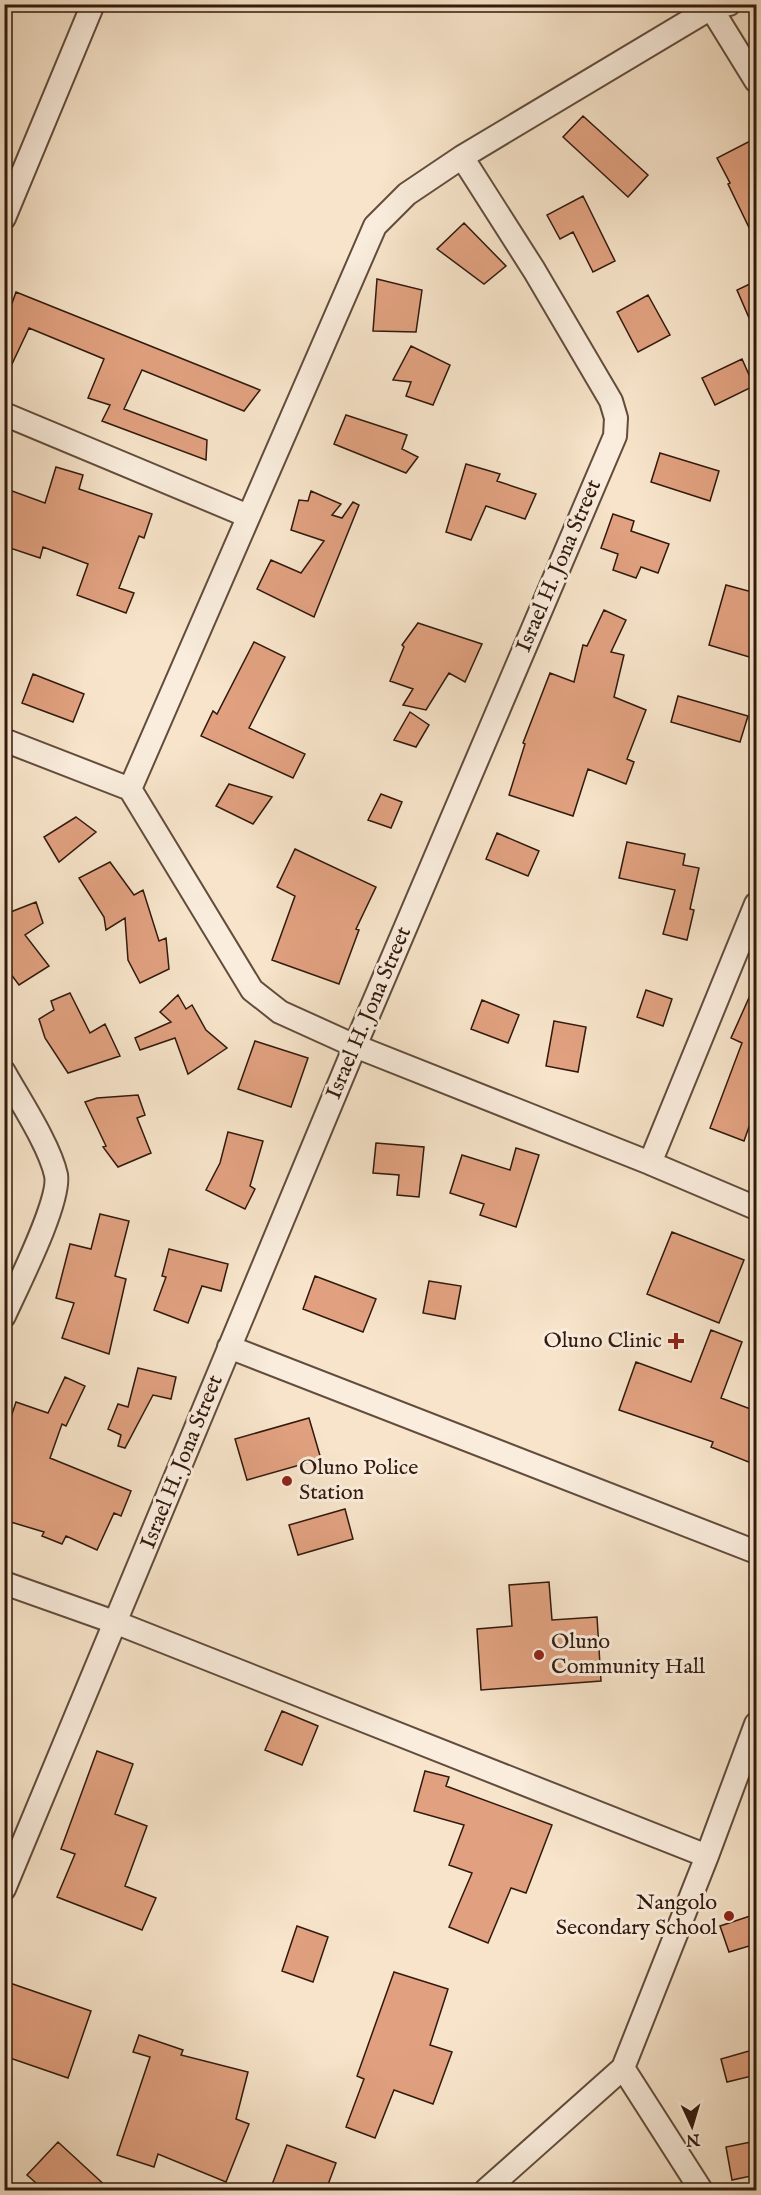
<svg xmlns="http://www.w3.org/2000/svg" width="761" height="2195" font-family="'IM FELL English',serif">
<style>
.building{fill:#e1a180;stroke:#31190d;stroke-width:1.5}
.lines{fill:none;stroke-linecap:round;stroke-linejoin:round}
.minor-casing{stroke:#624c3c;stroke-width:26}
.minor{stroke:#faeddd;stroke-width:22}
.poi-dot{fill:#8f2418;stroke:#faeddd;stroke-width:2}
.labels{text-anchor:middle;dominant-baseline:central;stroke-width:6;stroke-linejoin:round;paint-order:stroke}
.street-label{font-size:22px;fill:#31190d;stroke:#faeddd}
.poi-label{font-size:22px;fill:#31190d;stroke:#faeddd;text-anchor:end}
</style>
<rect width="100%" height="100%" fill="#f7e4ca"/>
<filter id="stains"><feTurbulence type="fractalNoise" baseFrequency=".00333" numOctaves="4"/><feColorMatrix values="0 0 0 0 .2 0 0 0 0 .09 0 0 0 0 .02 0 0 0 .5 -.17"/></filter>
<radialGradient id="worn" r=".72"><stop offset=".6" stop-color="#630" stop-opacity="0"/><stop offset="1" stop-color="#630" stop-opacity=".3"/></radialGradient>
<!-- building -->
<path class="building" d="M 583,116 L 648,175 L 628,197 L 563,137 Z
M 756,138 L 756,242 L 728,184 L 730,183 L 717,158 Z
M 583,196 L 615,261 L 593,272 L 573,232 L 560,239 L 547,215 Z
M 464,223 L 506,266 L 484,284 L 437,249 Z
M 377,279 L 422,290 L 416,332 L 373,331 Z
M 756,281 L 756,334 L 737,290 Z
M 16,292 L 260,390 L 244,411 L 142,370 L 124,409 L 207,440 L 206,460 L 102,421 L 110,405 L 88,398 L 104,359 L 29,328 L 4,381 L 4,326 Z
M 648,295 L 670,335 L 638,352 L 617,312 Z
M 411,346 L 450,365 L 433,405 L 406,396 L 411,382 L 393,380 Z
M 742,359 L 754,386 L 715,405 L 702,378 Z
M 346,415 L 407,435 L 402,449 L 418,457 L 406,473 L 334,444 Z
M 660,453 L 719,471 L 710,501 L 651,482 Z
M 466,464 L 500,474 L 497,481 L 536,494 L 525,519 L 486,506 L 471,540 L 446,532 Z
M 56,467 L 83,475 L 79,489 L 152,514 L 144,538 L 139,536 L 119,588 L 134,593 L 126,613 L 77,595 L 88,564 L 43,547 L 40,558 L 4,546 L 4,488 L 45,503 Z
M 311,491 L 341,504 L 332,515 L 342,518 L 353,502 L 359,505 L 314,617 L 257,589 L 271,560 L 301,573 L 324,541 L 291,530 L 299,500 L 308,501 Z
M 613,514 L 634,521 L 631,531 L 669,544 L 658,573 L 641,567 L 636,578 L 613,570 L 618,554 L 601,548 Z
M 726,585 L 756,593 L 756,659 L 709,645 Z
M 604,610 L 626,620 L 611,652 L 624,655 L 614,697 L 646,710 L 627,759 L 634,762 L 626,784 L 588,769 L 573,816 L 509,795 L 525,744 L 523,743 L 550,673 L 574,682 L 583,645 L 587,646 Z
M 418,623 L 482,644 L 465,682 L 449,673 L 426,710 L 403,705 L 413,689 L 390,681 L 404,647 L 402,645 Z
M 254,642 L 285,657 L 249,728 L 305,754 L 293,778 L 201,736 L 213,711 L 217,714 Z
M 33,674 L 84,694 L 73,722 L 22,703 Z
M 678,696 L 748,716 L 740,742 L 671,722 Z
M 410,712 L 429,725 L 416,747 L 394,740 Z
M 229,784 L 272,797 L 253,824 L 216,806 Z
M 381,794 L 402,802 L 391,828 L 368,820 Z
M 76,817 L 96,832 L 59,862 L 44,837 Z
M 497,833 L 539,851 L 528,876 L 486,859 Z
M 627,842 L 685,854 L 683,865 L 699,868 L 690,909 L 694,910 L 687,940 L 663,934 L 675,890 L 619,878 Z
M 295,849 L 376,887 L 356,929 L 359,930 L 339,984 L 272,960 L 295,896 L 277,887 Z
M 110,862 L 134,895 L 143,890 L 159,941 L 166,938 L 169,969 L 140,983 L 128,960 L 125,918 L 106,930 L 104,917 L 79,878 Z
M 36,902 L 43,923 L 25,935 L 49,966 L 19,985 L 4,965 L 4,908 L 8,913 Z
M 756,982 L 756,1107 L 744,1141 L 710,1128 L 742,1043 L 731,1038 Z
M 646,990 L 672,999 L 663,1026 L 637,1017 Z
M 70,993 L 90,1033 L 105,1024 L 120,1056 L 68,1073 L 45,1038 L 39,1019 L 54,1010 L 51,1001 Z
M 178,995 L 186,1009 L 192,1005 L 206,1030 L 227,1048 L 188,1074 L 175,1038 L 140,1050 L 135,1038 L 171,1022 L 160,1012 Z
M 482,1000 L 519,1015 L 508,1043 L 471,1029 Z
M 554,1021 L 586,1027 L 578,1072 L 546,1066 Z
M 255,1041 L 308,1058 L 291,1107 L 238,1089 Z
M 138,1095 L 145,1115 L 137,1118 L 151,1153 L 118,1167 L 103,1147 L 106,1146 L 85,1102 L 97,1098 Z
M 228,1132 L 263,1141 L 250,1186 L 255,1189 L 245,1209 L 206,1190 L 220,1163 Z
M 376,1143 L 424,1147 L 419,1197 L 397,1195 L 399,1175 L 373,1173 Z
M 516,1148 L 539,1155 L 516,1227 L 480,1215 L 484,1204 L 450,1193 L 462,1155 L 510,1170 Z
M 100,1214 L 129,1221 L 115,1276 L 126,1279 L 109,1354 L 62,1338 L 74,1303 L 56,1298 L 70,1244 L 91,1249 Z
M 672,1232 L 744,1260 L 719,1323 L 647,1294 Z
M 169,1249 L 228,1264 L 221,1291 L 202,1286 L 188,1323 L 154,1310 L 166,1277 L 162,1276 Z
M 315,1276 L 376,1299 L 363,1332 L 303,1309 Z
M 429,1281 L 461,1286 L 455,1319 L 423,1313 Z
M 711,1330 L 742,1342 L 721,1398 L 756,1411 L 756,1465 L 711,1447 L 713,1442 L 619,1410 L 636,1362 L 691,1382 Z
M 138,1368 L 176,1377 L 171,1399 L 153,1395 L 125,1448 L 118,1446 L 121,1435 L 108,1429 L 118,1404 L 128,1407 Z
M 65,1377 L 85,1386 L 66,1426 L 62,1424 L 50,1458 L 131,1491 L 121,1516 L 114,1513 L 97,1550 L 66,1536 L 62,1544 L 42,1536 L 44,1532 L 4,1520 L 4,1422 L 9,1423 L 16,1402 L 48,1413 Z
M 309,1418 L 321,1459 L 247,1480 L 235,1439 Z
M 345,1509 L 353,1539 L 298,1555 L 289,1525 Z
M 549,1582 L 552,1620 L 597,1617 L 601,1681 L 481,1690 L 477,1629 L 512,1626 L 509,1585 Z
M 282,1711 L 318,1726 L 302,1765 L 265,1750 Z
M 97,1751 L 133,1764 L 115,1814 L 147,1826 L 125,1886 L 156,1898 L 142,1930 L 57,1897 L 75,1854 L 61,1849 Z
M 425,1771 L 449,1777 L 446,1786 L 552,1825 L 526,1893 L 511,1888 L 488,1943 L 449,1927 L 472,1873 L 449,1865 L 464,1825 L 414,1811 Z
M 756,1914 L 756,1944 L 729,1952 L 720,1926 Z
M 297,1926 L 328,1937 L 313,1982 L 282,1971 Z
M 394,1972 L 448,1989 L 430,2045 L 452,2052 L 433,2104 L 394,2090 L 375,2138 L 346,2127 L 364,2079 L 357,2076 Z
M 4,1981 L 91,2011 L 68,2078 L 4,2056 Z
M 139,2035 L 183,2050 L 181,2055 L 248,2072 L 236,2119 L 249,2124 L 226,2182 L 158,2154 L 154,2167 L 117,2155 L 150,2057 L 133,2052 Z
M 756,2049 L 756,2075 L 727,2082 L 721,2059 Z
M 756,2141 L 756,2175 L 732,2180 L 726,2147 Z
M 58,2142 L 110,2190 L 44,2190 L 27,2175 Z
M 287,2145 L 336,2163 L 326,2190 L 270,2190 Z"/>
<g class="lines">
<defs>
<path id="minor" d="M 711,8 L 756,81
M 4,218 L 93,4
M 4,414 L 248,516
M 4,740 L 130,789 L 252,990 L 280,1012 L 355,1046 L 650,1163 L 756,1208
M 130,789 L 375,226 L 407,194 L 462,157 L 711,8 L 729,4
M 4,1072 C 19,1099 50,1146 56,1175 C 61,1201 17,1287 4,1316
M 650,1163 L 756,904
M 229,1347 L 756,1552
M 4,1583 L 117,1623 L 707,1856
M 4,1889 L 355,1046 L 615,436 L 616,418 L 611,401 L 534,270 L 462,157
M 623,2068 L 701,2190
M 486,2190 L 623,2068 L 707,1856 L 756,1724"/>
</defs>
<!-- minor casing -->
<use href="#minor" class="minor-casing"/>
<!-- minor -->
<use href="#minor" class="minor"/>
</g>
<!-- markers -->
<g class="poi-dot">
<path d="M673 1332h6v6h6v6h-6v6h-6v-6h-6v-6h6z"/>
<circle cx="287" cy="1481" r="6"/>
<circle cx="539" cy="1655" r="6"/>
<circle cx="729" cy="1916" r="6"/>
</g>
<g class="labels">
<!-- street labels -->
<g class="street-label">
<text transform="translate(559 566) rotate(-67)">Israel H. Jona Street</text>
<text transform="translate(369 1013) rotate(-67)">Israel H. Jona Street</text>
<text transform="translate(182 1462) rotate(-68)">Israel H. Jona Street</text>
</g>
<!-- poi labels -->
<g class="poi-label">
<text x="662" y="1341">Oluno Clinic</text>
<text x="299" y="1468" text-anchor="start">Oluno Police<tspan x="299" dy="25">Station</tspan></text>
<text x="551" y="1642" text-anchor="start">Oluno<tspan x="551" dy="25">Community Hall</tspan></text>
<text x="717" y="1903">Nangolo<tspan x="717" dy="25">Secondary School</tspan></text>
</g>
</g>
<!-- margin -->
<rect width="761" height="2195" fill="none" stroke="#f7e4ca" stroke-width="24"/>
<rect x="6" y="6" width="749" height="2183" fill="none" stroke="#31190d" stroke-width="3"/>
<rect x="12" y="12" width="737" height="2171" fill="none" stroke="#31190d" stroke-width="1.5"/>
<!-- north arrow -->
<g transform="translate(692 2126) rotate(176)" stroke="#faeddd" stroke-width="4.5" paint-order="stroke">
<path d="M0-4.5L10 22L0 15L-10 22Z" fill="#31190d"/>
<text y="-9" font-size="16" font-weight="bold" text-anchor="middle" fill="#31190d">N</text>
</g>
<rect width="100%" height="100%" filter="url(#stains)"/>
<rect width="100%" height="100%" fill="url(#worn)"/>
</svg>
